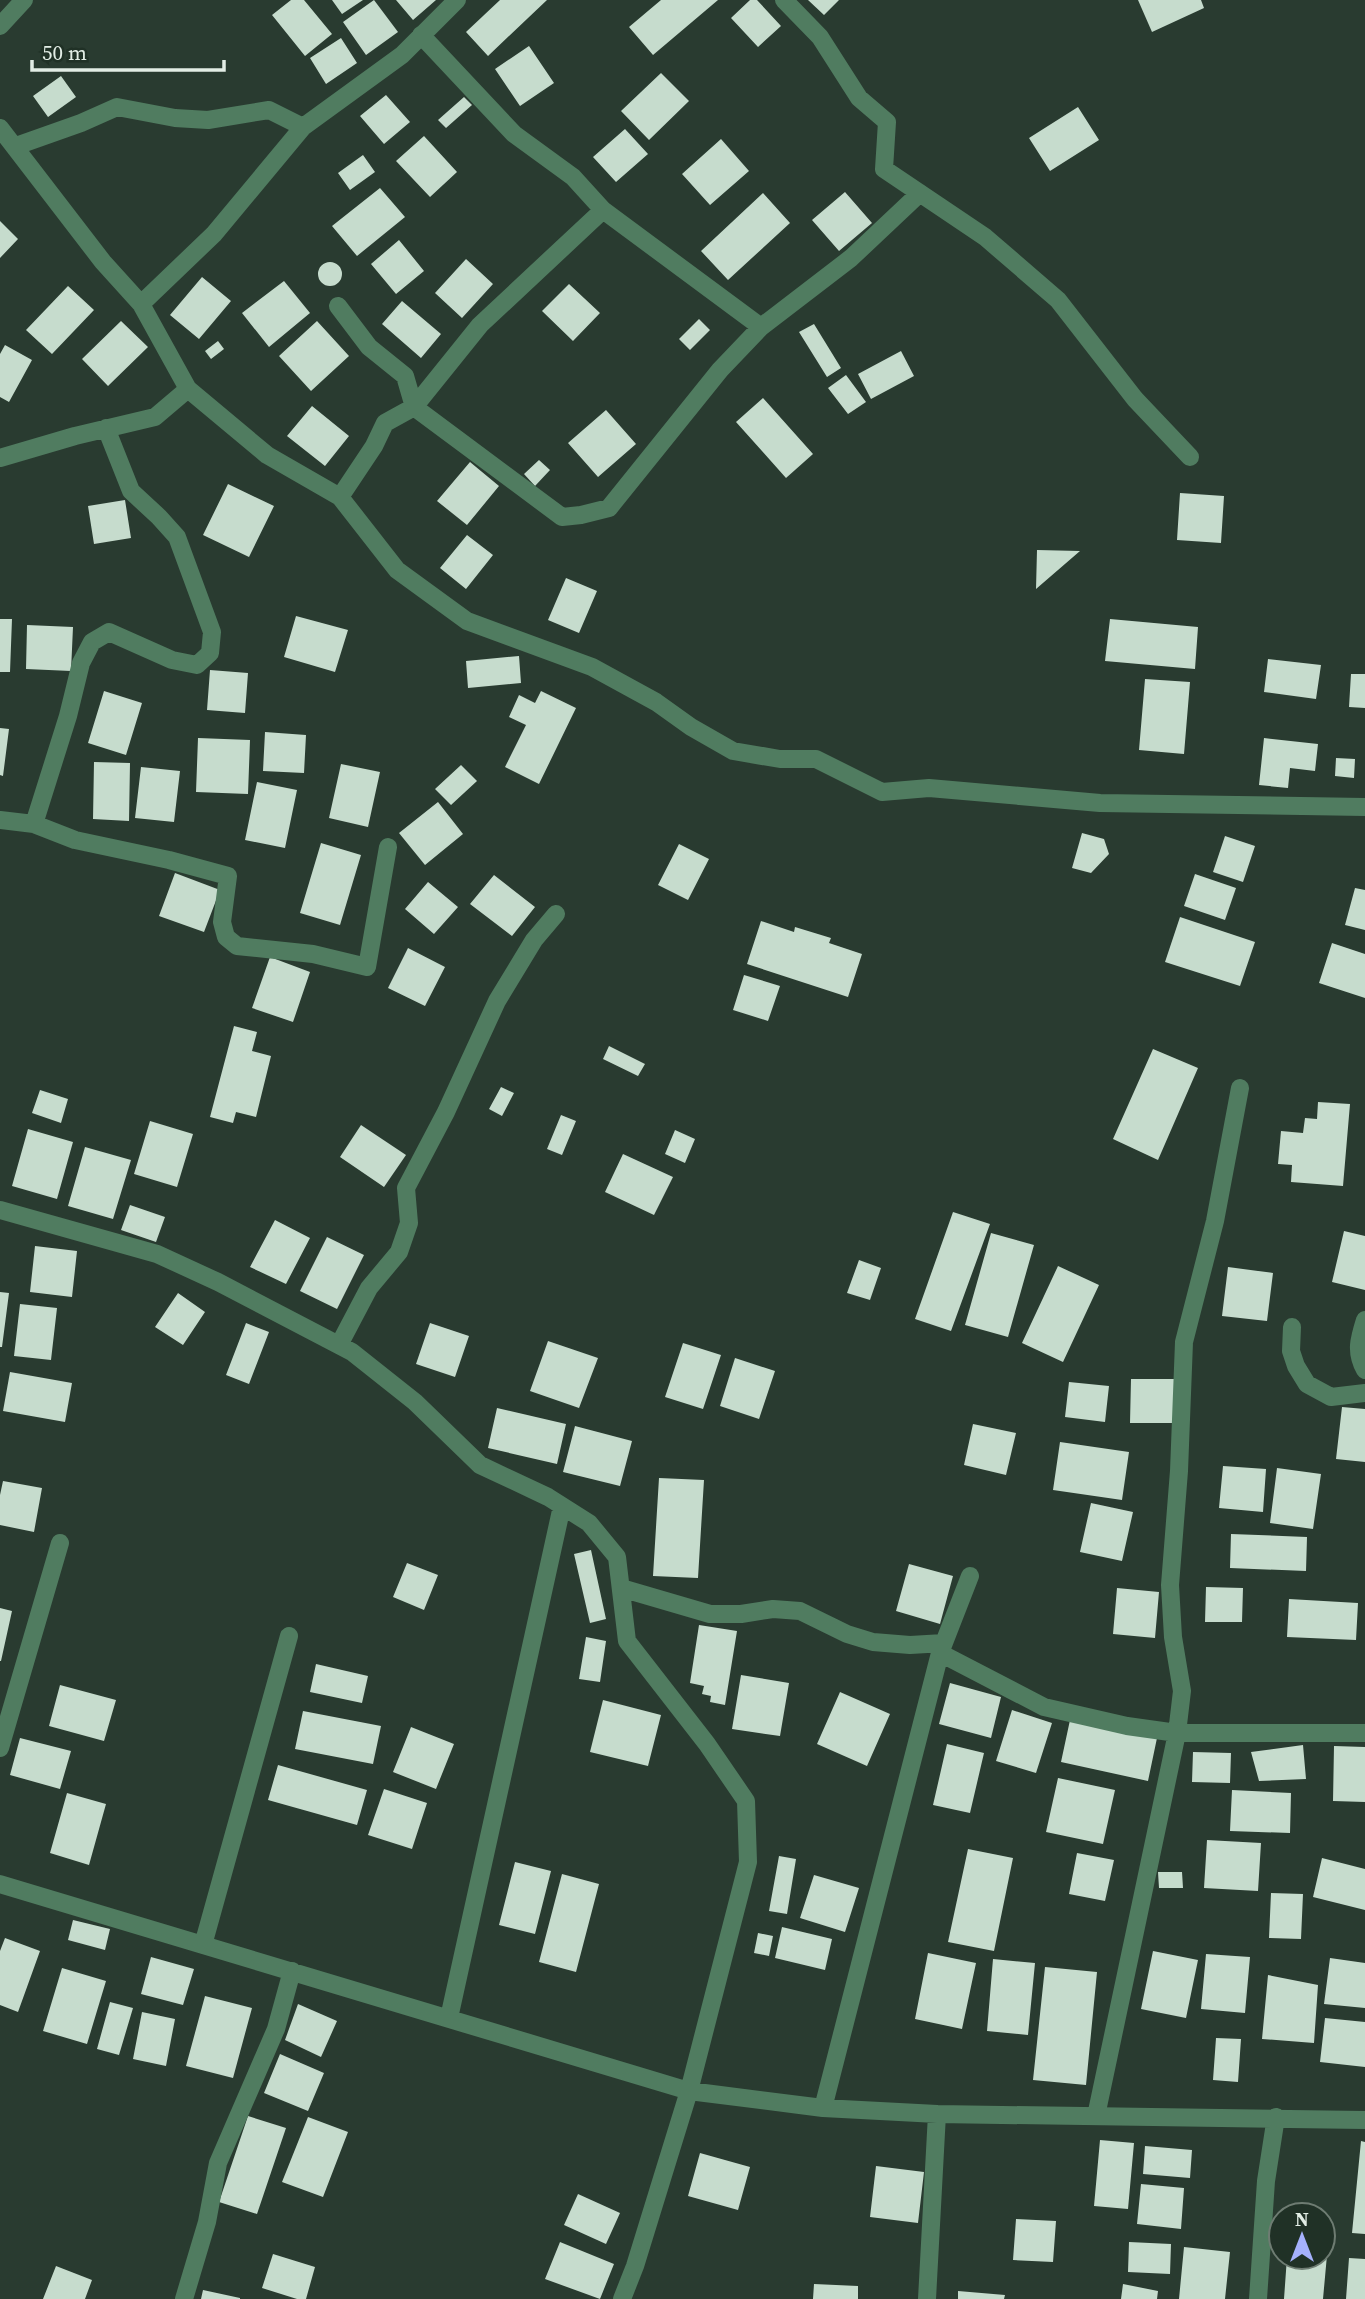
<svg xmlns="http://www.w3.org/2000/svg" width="1365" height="2299" font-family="'Source Serif 4',serif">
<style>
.building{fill:#c6dccd}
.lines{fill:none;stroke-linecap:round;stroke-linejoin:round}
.minor{stroke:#507c60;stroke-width:18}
</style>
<rect width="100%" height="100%" fill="#293b30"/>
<!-- building -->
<path class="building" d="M 291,0 L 304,0 L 332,34 L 305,56 L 272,15 Z
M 332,0 L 363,0 L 342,14 Z
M 374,0 L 398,32 L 366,55 L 343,22 Z
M 396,0 L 436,0 L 413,20 Z
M 500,0 L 547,0 L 488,56 L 466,32 Z
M 661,0 L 718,0 L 653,55 L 629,27 Z
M 750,0 L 757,0 L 781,26 L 758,47 L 731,18 Z
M 808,0 L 839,0 L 824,15 Z
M 1138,0 L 1201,0 L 1204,8 L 1152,32 Z
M 341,38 L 357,63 L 326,84 L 310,58 Z
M 529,46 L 554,83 L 520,106 L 495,69 Z
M 661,73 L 689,101 L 649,140 L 621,111 Z
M 61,76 L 76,97 L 48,117 L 33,96 Z
M 386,95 L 410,122 L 384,144 L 360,116 Z
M 464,97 L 472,105 L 446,128 L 438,120 Z
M 1078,107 L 1099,140 L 1050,171 L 1029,138 Z
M 625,129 L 648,154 L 616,182 L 593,157 Z
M 424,136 L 457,172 L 430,197 L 396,161 Z
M 721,139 L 749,171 L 710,205 L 682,174 Z
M 363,155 L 375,172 L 350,190 L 338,173 Z
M 380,188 L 405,217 L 357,256 L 332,226 Z
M 845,192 L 872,223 L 839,251 L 812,220 Z
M 763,193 L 790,223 L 728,280 L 701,251 Z
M 0,221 L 18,239 L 0,258 Z
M 399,240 L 424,271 L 396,294 L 371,264 Z
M 466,259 L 493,284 L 462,318 L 435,293 Z
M318 274a12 12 0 1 1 24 0a12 12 0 1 1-24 0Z
M 202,277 L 231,301 L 199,339 L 170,315 Z
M 284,281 L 310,313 L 269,347 L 242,313 Z
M 569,284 L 600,313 L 573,341 L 542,311 Z
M 68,286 L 94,310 L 52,354 L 26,330 Z
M 402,301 L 441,334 L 421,358 L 382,324 Z
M 699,319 L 710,330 L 690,350 L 679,339 Z
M 121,321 L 148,347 L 108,386 L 82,359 Z
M 317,321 L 349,356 L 311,391 L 279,356 Z
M 814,324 L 841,368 L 827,377 L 799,332 Z
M 218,341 L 224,349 L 211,359 L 205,351 Z
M 5,345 L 32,360 L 9,402 L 0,397 L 0,354 Z
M 901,351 L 914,376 L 871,399 L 858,374 Z
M 846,375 L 866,402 L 848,414 L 828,388 Z
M 763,398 L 813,454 L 786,478 L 736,422 Z
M 312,406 L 349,436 L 325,466 L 287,436 Z
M 606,410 L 636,444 L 598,477 L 568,443 Z
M 539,460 L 550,470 L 535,486 L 524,474 Z
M 470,462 L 499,486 L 467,525 L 437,501 Z
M 228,484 L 274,506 L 249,557 L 203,535 Z
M 1180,493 L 1224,496 L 1221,543 L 1177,540 Z
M 125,500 L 131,538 L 94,544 L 88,506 Z
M 467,535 L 493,555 L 466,589 L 440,568 Z
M 1037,550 L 1080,551 L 1036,589 Z
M 566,578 L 597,591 L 579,633 L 548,620 Z
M 296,616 L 348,630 L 335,672 L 284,657 Z
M 0,619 L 12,619 L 10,672 L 0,672 Z
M 1110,619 L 1198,627 L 1195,669 L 1105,661 Z
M 27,625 L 73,627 L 71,671 L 26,669 Z
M 519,656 L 521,683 L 468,688 L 466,661 Z
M 1268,659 L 1321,665 L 1316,699 L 1264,692 Z
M 210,670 L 248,673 L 245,713 L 207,710 Z
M 1351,674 L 1365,674 L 1365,708 L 1349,707 Z
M 1145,679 L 1190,682 L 1184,754 L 1139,750 Z
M 104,691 L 142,703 L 126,755 L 88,743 Z
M 541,691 L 576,708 L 539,784 L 505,767 L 526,725 L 509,717 L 519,695 L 535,703 Z
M 0,728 L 9,729 L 3,776 L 0,775 Z
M 265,732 L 306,735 L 304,773 L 263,771 Z
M 198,738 L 250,740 L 248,794 L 196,792 Z
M 1264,738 L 1318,744 L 1315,771 L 1290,768 L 1288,788 L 1259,785 Z
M 1336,758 L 1355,759 L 1354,778 L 1335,776 Z
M 94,762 L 130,763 L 129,821 L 93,819 Z
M 341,764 L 380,772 L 368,827 L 329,818 Z
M 461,765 L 477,781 L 451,805 L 435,789 Z
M 141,767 L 180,771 L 174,822 L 135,818 Z
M 257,782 L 297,790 L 285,848 L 245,840 Z
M 438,802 L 463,834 L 425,865 L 399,833 Z
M 1082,833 L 1104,839 L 1109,854 L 1091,873 L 1072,868 Z
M 1225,836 L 1255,846 L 1243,882 L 1213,872 Z
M 321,843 L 361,855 L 340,925 L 300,913 Z
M 679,844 L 709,859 L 688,900 L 658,885 Z
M 175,873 L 220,890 L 204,932 L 159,916 Z
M 1195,874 L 1236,888 L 1225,920 L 1184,906 Z
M 494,875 L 535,907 L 512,936 L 470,904 Z
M 428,882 L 458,907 L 434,934 L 405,909 Z
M 1355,888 L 1365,890 L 1365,930 L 1345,925 Z
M 1180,917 L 1255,942 L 1240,986 L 1165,962 Z
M 761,921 L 794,932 L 795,927 L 831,938 L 829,943 L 862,954 L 848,997 L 747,964 Z
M 1332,943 L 1365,954 L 1365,998 L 1319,983 Z
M 408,948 L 445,967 L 425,1006 L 388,988 Z
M 270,957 L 310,972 L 293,1022 L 252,1008 Z
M 744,975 L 780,986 L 768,1021 L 733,1010 Z
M 234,1026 L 257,1032 L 252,1051 L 271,1056 L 256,1117 L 236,1112 L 233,1123 L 210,1117 Z
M 609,1046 L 645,1064 L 638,1076 L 603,1059 Z
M 1153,1049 L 1198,1068 L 1158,1160 L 1113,1139 Z
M 501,1087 L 514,1093 L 502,1116 L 489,1109 Z
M 40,1090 L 68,1099 L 61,1123 L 32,1113 Z
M 1318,1102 L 1350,1104 L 1343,1186 L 1291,1182 L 1292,1165 L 1278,1164 L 1281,1131 L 1303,1133 L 1305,1118 L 1317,1119 Z
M 561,1115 L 576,1121 L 562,1155 L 547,1149 Z
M 150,1121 L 193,1134 L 177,1187 L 134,1174 Z
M 361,1125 L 406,1155 L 384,1187 L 340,1157 Z
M 28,1129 L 73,1142 L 57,1199 L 12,1186 Z
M 675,1130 L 695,1139 L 685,1163 L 665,1154 Z
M 85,1147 L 131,1160 L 113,1219 L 68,1206 Z
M 623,1154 L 673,1177 L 654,1215 L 605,1192 Z
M 130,1205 L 165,1217 L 156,1242 L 121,1230 Z
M 953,1212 L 990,1224 L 951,1331 L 915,1319 Z
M 275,1220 L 310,1238 L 286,1284 L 250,1267 Z
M 1344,1231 L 1365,1236 L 1365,1290 L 1332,1282 Z
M 991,1233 L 1034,1245 L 1008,1337 L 965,1325 Z
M 327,1237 L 364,1255 L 337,1309 L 300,1291 Z
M 35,1246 L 77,1251 L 72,1297 L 30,1292 Z
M 859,1260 L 881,1268 L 870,1300 L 847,1293 Z
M 1058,1266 L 1099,1285 L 1063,1362 L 1022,1343 Z
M 1228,1267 L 1273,1273 L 1267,1321 L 1222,1316 Z
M 0,1292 L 9,1293 L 2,1347 L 0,1347 Z
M 178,1293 L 205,1312 L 183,1345 L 155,1327 Z
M 20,1304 L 57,1308 L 51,1360 L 14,1356 Z
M 246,1323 L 269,1332 L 249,1384 L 226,1375 Z
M 430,1323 L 469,1336 L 455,1377 L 416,1364 Z
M 548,1341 L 598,1358 L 579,1408 L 530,1391 Z
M 683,1343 L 721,1355 L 703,1409 L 665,1397 Z
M 735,1358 L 775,1371 L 759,1419 L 720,1406 Z
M 10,1372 L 72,1383 L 65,1422 L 3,1411 Z
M 1131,1379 L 1175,1379 L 1175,1423 L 1130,1423 Z
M 1069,1382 L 1109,1386 L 1105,1422 L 1065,1417 Z
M 1342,1407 L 1365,1409 L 1365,1462 L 1336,1459 Z
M 497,1408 L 566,1424 L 557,1464 L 488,1448 Z
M 973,1424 L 1016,1433 L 1006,1475 L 964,1465 Z
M 575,1426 L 632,1441 L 620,1486 L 563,1472 Z
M 1060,1442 L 1129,1452 L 1122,1500 L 1053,1490 Z
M 1223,1466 L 1266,1469 L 1263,1512 L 1219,1508 Z
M 1277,1468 L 1321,1474 L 1313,1529 L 1270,1523 Z
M 659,1478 L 704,1480 L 698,1578 L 653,1576 Z
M 3,1481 L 42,1488 L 34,1532 L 0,1525 L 0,1495 Z
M 1091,1503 L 1133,1512 L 1122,1561 L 1080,1552 Z
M 1231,1534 L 1307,1537 L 1306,1571 L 1230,1568 Z
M 591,1550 L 606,1619 L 590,1623 L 574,1554 Z
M 407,1563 L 438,1575 L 424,1610 L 393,1597 Z
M 909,1564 L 953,1576 L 940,1624 L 896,1611 Z
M 1206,1587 L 1243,1588 L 1242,1622 L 1205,1622 Z
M 1117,1588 L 1159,1592 L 1155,1638 L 1113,1634 Z
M 1289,1599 L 1358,1603 L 1356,1640 L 1287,1637 Z
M 0,1608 L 12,1611 L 1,1661 L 0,1661 Z
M 699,1625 L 737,1631 L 725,1705 L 710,1702 L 711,1696 L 702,1694 L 704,1686 L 690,1683 Z
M 586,1637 L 606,1641 L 600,1682 L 579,1679 Z
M 316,1664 L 368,1676 L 362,1703 L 310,1692 Z
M 741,1675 L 789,1683 L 780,1736 L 732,1729 Z
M 950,1683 L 1001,1697 L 991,1738 L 939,1724 Z
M 60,1685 L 116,1700 L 104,1741 L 49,1726 Z
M 840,1692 L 890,1714 L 867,1766 L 817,1744 Z
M 603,1700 L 661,1715 L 648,1766 L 590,1752 Z
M 1012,1710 L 1052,1723 L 1036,1773 L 996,1761 Z
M 303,1711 L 381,1726 L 373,1764 L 295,1749 Z
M 1070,1720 L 1157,1738 L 1148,1781 L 1061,1762 Z
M 411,1727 L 454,1744 L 436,1789 L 393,1772 Z
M 20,1738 L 71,1751 L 60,1789 L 10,1775 Z
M 947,1744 L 984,1753 L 970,1813 L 933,1805 Z
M 1303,1745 L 1306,1779 L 1259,1781 L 1251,1752 Z
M 1334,1746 L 1365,1747 L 1365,1802 L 1333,1801 Z
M 1193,1752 L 1231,1753 L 1230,1783 L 1192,1782 Z
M 278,1765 L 367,1790 L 357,1825 L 268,1800 Z
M 1058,1778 L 1115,1790 L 1103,1844 L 1046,1832 Z
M 384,1789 L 427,1803 L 412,1849 L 368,1835 Z
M 1232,1790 L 1291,1793 L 1290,1833 L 1230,1831 Z
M 67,1793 L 106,1804 L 89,1865 L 50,1853 Z
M 1207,1840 L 1261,1843 L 1258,1891 L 1204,1888 Z
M 968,1849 L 1013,1858 L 994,1951 L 948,1942 Z
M 1077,1853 L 1114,1860 L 1105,1901 L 1069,1894 Z
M 779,1856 L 796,1859 L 787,1914 L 769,1911 Z
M 1322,1858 L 1365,1869 L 1365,1910 L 1313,1897 Z
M 515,1862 L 551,1871 L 535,1934 L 499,1925 Z
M 1158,1872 L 1182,1872 L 1183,1888 L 1159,1888 Z
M 562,1874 L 599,1884 L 576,1972 L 539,1962 Z
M 814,1875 L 859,1888 L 845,1932 L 800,1918 Z
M 1271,1893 L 1303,1894 L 1301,1939 L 1269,1938 Z
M 73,1920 L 110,1929 L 105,1950 L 68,1940 Z
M 782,1927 L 832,1939 L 825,1970 L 775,1958 Z
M 758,1933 L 773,1936 L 769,1956 L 754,1953 Z
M 5,1938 L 40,1951 L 18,2012 L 0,2005 L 0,1951 Z
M 1153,1951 L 1198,1960 L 1186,2018 L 1141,2009 Z
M 928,1953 L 976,1963 L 962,2029 L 915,2019 Z
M 1206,1954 L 1250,1957 L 1245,2013 L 1201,2009 Z
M 151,1957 L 194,1969 L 183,2005 L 141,1994 Z
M 1330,1958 L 1365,1963 L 1365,2008 L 1324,2004 Z
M 993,1959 L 1035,1963 L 1028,2035 L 987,2031 Z
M 1045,1967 L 1097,1972 L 1086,2085 L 1033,2080 Z
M 62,1968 L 106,1981 L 87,2044 L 43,2031 Z
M 1268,1975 L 1318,1985 L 1314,2043 L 1262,2039 Z
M 205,1996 L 252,2008 L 233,2078 L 186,2066 Z
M 110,2002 L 133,2008 L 119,2055 L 97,2049 Z
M 298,2004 L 337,2021 L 321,2057 L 285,2040 Z
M 142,2012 L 175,2019 L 166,2066 L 133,2059 Z
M 1325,2018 L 1365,2022 L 1365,2067 L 1320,2062 Z
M 1216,2038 L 1241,2039 L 1238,2082 L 1213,2080 Z
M 280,2054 L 324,2073 L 308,2111 L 264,2093 Z
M 248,2116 L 286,2128 L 257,2214 L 219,2202 Z
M 308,2117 L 348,2132 L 323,2197 L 282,2182 Z
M 1100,2140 L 1134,2143 L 1128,2209 L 1094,2206 Z
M 1361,2141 L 1365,2142 L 1365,2234 L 1352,2233 Z
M 1145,2146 L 1192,2150 L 1190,2178 L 1143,2174 Z
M 700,2153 L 750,2167 L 738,2210 L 688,2196 Z
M 876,2166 L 924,2172 L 918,2223 L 870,2217 Z
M 1141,2184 L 1184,2188 L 1181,2229 L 1137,2224 Z
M 578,2194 L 620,2213 L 606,2244 L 564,2225 Z
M 1016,2219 L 1056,2221 L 1053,2262 L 1013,2260 Z
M 560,2242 L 614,2264 L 600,2299 L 545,2279 Z
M 1129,2242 L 1171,2244 L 1170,2274 L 1128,2272 Z
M 1184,2247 L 1230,2252 L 1225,2299 L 1179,2299 Z
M 273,2254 L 315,2267 L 306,2299 L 297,2299 L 262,2288 Z
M 1323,2255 L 1327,2255 L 1323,2299 L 1284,2299 L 1287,2257 L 1323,2257 Z
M 1349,2258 L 1365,2259 L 1365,2299 L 1346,2299 Z
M 56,2266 L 92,2280 L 85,2299 L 43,2299 Z
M 814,2284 L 858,2286 L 858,2299 L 813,2299 Z
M 1123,2284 L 1158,2291 L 1157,2299 L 1121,2299 Z
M 203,2290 L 240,2298 L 240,2299 L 201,2299 Z
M 958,2291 L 1005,2295 L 1004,2299 L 958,2299 Z"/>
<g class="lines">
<!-- minor -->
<path class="minor" d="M 784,0 L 820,37 L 859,98 L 887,122 L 884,169 L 985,237 L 1058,300 L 1135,399 L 1190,457
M 0,26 L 24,0
M 421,35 L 514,134 L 573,177 L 603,210 L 480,325 L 414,407 L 562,517 L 581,515 L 609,508 L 720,370 L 761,327 L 603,210
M 303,127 L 402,55 L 457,0
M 0,128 L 103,262 L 141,304 L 188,389 L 267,455 L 340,497 L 397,570 L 467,621 L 592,667 L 656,702 L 691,727 L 733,751 L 780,759 L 816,759 L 882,792 L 929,788 L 1100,803 L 1365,807
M 16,146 L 81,123 L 117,107 L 175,118 L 208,120 L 269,110 L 303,127 L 214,234 L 141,304
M 338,306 L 369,347 L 405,376 L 414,407 L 385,423 L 374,446 L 340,497
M 761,327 L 851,258 L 920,193
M 0,458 L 75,436 L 155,417 L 188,389
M 0,820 L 34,824 L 75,840 L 169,860 L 228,876 L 222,922 L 226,937 L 237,946 L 313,954 L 367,967 L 388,847
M 34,824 L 68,716 L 81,663 L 92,642 L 109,632 L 172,660 L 197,665 L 210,653 L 212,632 L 177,537 L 159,517 L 131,491 L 106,428
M 0,1210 L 157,1254 L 218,1282 L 352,1352 L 415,1402 L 480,1465 L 548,1497 L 589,1523 L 617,1557 L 627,1641 L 707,1744 L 746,1801 L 748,1862 L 689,2091 L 635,2266 L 622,2299
M 1365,1320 C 1359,1339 1355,1352 1365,1370
M 1292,1327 L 1291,1351 L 1296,1366 L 1307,1384 L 1331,1397 L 1365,1393
M 339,1345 L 369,1288 L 399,1252 L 409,1223 L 406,1188 L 446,1112 L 497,1001 L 534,940 L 556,914
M 621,1588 L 710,1614 L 741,1614 L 773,1609 L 800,1611 L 847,1634 L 873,1642 L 910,1645 L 944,1643
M 940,1653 L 1044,1707 L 1127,1726 L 1177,1733 L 1182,1691 L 1173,1637 L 1170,1585 L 1179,1471 L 1184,1342 L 1215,1221 L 1240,1088
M 0,1748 L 60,1543
M 0,1884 L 689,2091 L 823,2108 L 937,2114 L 1365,2120
M 203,1945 L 289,1636
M 449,2018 L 562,1506
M 823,2108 L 940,1653 L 970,1576
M 1096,2116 L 1177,1733 L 1365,1733
M 184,2299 L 207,2222 L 218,2163 L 276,2029 L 292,1971
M 927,2299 L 937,2114
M 1258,2299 L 1266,2181 L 1276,2117"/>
</g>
<!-- north arrow -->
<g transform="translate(1302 2236)"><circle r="33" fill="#203126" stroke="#6e7c72" stroke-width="2"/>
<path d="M0-5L12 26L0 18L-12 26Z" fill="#a5b1fc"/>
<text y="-10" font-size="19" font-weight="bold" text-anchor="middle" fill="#e2ede5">N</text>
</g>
<!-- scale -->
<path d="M32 60v10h192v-10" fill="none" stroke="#e2ede5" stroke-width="3.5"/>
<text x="42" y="60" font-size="21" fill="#e2ede5" stroke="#203126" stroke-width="5" paint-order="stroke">50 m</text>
</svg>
